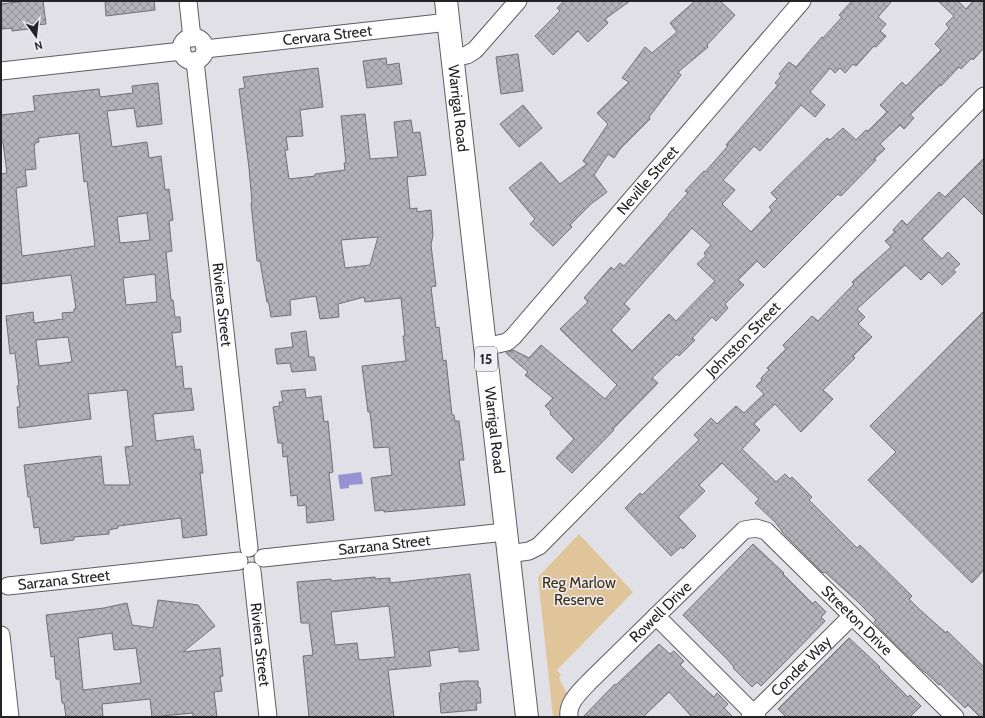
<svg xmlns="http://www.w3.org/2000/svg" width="985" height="718" font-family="Cabin,sans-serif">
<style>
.green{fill:#e0c59b}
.water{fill:#9792d1}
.building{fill:url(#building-cross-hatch);stroke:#6f6f74;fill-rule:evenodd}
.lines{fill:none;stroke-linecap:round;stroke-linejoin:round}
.minor-casing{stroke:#5d5d62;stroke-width:19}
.highway-casing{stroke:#5d5d62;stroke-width:24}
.minor{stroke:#fff;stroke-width:17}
.highway{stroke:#fff;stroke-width:22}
.labels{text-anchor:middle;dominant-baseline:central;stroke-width:3;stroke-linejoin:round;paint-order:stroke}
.shield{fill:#ededf3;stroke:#606064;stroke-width:1}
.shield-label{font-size:14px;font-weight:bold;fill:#242426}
.street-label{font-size:15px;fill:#242426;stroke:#ededf3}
.park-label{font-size:15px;fill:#3e2e11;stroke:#ededf3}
</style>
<defs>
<pattern id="building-cross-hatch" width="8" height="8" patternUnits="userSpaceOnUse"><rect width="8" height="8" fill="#b2b2b8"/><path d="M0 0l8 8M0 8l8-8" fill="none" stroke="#919195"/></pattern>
</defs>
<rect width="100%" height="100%" fill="#e0e0e6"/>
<!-- green -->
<path class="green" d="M 579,534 L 633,592 L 557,670 L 561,675 L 559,678 L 567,694 L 563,705 L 563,717 L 553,717 L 538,577 Z"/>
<!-- water -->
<path class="water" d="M 361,472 L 363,484 L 349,485 L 349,488 L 340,489 L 338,475 Z"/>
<!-- building -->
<path class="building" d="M 26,1 L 43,1 L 46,24 L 37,25 L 37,28 L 12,31 L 12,28 L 2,29 L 1,4 Z
M 105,1 L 154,1 L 155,10 L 106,16 Z
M 564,1 L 630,1 L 605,19 L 608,23 L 588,42 L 578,31 L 553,55 L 535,36 L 560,11 L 557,8 Z
M 695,1 L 720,1 L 735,15 L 707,45 L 708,47 L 678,72 L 681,75 L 649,117 L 650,119 L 620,149 L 614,158 L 608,154 L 594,175 L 607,192 L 591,204 L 570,225 L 572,227 L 553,246 L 530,224 L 535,219 L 509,188 L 541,162 L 560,184 L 587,164 L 583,161 L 608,124 L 597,113 L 629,82 L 622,78 L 645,47 L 652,53 L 677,32 L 670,23 Z
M 852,1 L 892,1 L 878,17 L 886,24 L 880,31 L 886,36 L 876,47 L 874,46 L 856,66 L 853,64 L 845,73 L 840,68 L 835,73 L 830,68 L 810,92 L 825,105 L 815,117 L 801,105 L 760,151 L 754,146 L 723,180 L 735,190 L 722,204 L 751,232 L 772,210 L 769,207 L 777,199 L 771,193 L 827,138 L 830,140 L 843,128 L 856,140 L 866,130 L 868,131 L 887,112 L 880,105 L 902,82 L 906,86 L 941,50 L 935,44 L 949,28 L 946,24 L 954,16 L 938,1 L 958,1 L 966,9 L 973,1 L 984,1 L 984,48 L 973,60 L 972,58 L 961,69 L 959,67 L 941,86 L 940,85 L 910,115 L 914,118 L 904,129 L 900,125 L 880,144 L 885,149 L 874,159 L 876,160 L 841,196 L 838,194 L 764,268 L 757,261 L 738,280 L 744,285 L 725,304 L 728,308 L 716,321 L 712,317 L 692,338 L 695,340 L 679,356 L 677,354 L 652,378 L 658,383 L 613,429 L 614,430 L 572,473 L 556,458 L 574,439 L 550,414 L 551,412 L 545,406 L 553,398 L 525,375 L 528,372 L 506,353 L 513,350 L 529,358 L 541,345 L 605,399 L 617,385 L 560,329 L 588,302 L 584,298 L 611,267 L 614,270 L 620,263 L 624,266 L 669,215 L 668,215 L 688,193 L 685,191 L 704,171 L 705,172 L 728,146 L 726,145 L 778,85 L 775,83 L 781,76 L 779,74 L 789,62 L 796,67 L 822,37 L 823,38 L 842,17 L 839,15 ZM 692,228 L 711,245 L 704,253 L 706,256 L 697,264 L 715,281 L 676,321 L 669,314 L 632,351 L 611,330 L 630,309 L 624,304 Z
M 518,54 L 523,91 L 501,94 L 496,57 Z
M 386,58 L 387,65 L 399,63 L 402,84 L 367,88 L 363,61 Z
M 318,68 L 323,107 L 300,110 L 303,136 L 286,137 L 288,150 L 285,150 L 289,179 L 315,176 L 315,174 L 345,170 L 344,163 L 346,163 L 341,116 L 365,114 L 370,159 L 398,157 L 394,122 L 411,120 L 413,133 L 420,132 L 426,175 L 407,177 L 410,209 L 417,208 L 417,212 L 431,210 L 433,235 L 431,245 L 436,286 L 431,287 L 436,328 L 439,327 L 443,361 L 446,360 L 452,415 L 454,415 L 455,421 L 459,421 L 464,460 L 459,460 L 465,505 L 384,512 L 384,510 L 375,511 L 371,478 L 392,475 L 389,447 L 374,448 L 370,412 L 368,412 L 362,366 L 406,361 L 403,336 L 405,336 L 401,298 L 365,302 L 364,297 L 338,304 L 339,317 L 320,319 L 316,296 L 290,300 L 291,315 L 271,317 L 269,304 L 267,302 L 260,261 L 257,261 L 251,203 L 252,202 L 249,168 L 239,89 L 245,88 L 243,77 ZM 378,237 L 370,265 L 345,268 L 341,240 Z
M 158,83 L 162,124 L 137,127 L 134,108 L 107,111 L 112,147 L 147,142 L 149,158 L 161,156 L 165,190 L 169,189 L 173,220 L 169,221 L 172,251 L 166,252 L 171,300 L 173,300 L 175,317 L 180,317 L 181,332 L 172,333 L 176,367 L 182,366 L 184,389 L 191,388 L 194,410 L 153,414 L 156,441 L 193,436 L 195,450 L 200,449 L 203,473 L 200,473 L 207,535 L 183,538 L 181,518 L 118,526 L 118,528 L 109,530 L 109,534 L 74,537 L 74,540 L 41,544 L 39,527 L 34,528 L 30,497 L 28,497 L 24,465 L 101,456 L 104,485 L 130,485 L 125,447 L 133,446 L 127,390 L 88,394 L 91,419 L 19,428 L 17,407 L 20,407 L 17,386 L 19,386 L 15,353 L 10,354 L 6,316 L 33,312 L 34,323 L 63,319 L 62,313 L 74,312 L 74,309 L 76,309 L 71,275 L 2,284 L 1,276 L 1,174 L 7,173 L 3,142 L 1,142 L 1,115 L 35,111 L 33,96 L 99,89 L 100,97 L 133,93 L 132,86 ZM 79,133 L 84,182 L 87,181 L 95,246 L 22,256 L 16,188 L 27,186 L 25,170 L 36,169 L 34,145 L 35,145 L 35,143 L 39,142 L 38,138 ZM 147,213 L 150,240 L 120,243 L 117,217 ZM 155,274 L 157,302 L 126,305 L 123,278 ZM 68,337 L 72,362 L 39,366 L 36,340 Z
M 523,105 L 542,128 L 519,147 L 500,124 Z
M 984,158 L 984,216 L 964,196 L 922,239 L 942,259 L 948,252 L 960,264 L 953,270 L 956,272 L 942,285 L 929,272 L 921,280 L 905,265 L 857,309 L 865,317 L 858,324 L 872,337 L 853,356 L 855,358 L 823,390 L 833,399 L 801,432 L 775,404 L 754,424 L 760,430 L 742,449 L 776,482 L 785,474 L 790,479 L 792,477 L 812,497 L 809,500 L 857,548 L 860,545 L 912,596 L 909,599 L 919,609 L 946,633 L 947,631 L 984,667 L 984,717 L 980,717 L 968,705 L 965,708 L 940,684 L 939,685 L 925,672 L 924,672 L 882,631 L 874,622 L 876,620 L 857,601 L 825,572 L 823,573 L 782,532 L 782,531 L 775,522 L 755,503 L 759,499 L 722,463 L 699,485 L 705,491 L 678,517 L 696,536 L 683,549 L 681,547 L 671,556 L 625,508 L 640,493 L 642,495 L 699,440 L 694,435 L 711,418 L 717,424 L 736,406 L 744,413 L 764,394 L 756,386 L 762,380 L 761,378 L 769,370 L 767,368 L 786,349 L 783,345 L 812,316 L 818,321 L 854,284 L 852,282 L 891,247 L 885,241 L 895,232 L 893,230 L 902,220 L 907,225 L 939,192 L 945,197 Z
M 984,311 L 984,570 L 972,583 L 868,480 L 896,452 L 870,426 Z
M 306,331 L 309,357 L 314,357 L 316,370 L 292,372 L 290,363 L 277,364 L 275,349 L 293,347 L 291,333 Z
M 305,389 L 306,398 L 321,396 L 324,422 L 328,421 L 333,472 L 329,473 L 334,520 L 307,523 L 306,505 L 298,506 L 297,495 L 291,496 L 287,456 L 283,457 L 282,443 L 278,443 L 273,407 L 280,406 L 279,402 L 283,402 L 281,391 Z
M 753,544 L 784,573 L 783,574 L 813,604 L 815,601 L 826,612 L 821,617 L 825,621 L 782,665 L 761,686 L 757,682 L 752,687 L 733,668 L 734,667 L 727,659 L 683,615 Z
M 470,574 L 479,650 L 459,652 L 459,647 L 429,651 L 431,666 L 388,670 L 394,717 L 309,717 L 303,656 L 313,655 L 309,623 L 301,623 L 297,582 L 331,579 L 331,581 L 375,577 L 375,579 L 390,578 L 390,583 ZM 389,606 L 395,657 L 359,660 L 357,643 L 335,645 L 331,612 Z
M 158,600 L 198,605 L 215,626 L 183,652 L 220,648 L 223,676 L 220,677 L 222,691 L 214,692 L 217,717 L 193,717 L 193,713 L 152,717 L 150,699 L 102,704 L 103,717 L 66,717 L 64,703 L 62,703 L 60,679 L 56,679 L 54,656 L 51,657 L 46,615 L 104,608 L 127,603 L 132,625 L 153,628 ZM 112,633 L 114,650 L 136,648 L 141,683 L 83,690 L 78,638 Z
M 849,638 L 880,667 L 879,668 L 908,697 L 910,695 L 921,706 L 910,717 L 786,717 L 778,709 Z
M 659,644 L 670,654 L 674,651 L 684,661 L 680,665 L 705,689 L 714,697 L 717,693 L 728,704 L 724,708 L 733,717 L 692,717 L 669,692 L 643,717 L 583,717 L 615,684 L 616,685 Z
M 464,681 L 478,681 L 478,687 L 480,688 L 481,703 L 476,703 L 477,710 L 441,713 L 439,693 L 441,692 L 440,684 Z"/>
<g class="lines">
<defs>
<g id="minor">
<path d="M 188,1 L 192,38"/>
<circle cx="193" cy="49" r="12"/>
<path id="s1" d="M 205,49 L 449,22"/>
<path d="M 452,58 L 467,55 L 475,50 L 518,1"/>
<path id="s2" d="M 195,61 L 249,548"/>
<path d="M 1,71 L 182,51"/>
<path id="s3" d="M 485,347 L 507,342 L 513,337 L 802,1"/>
<path id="s4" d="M 263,558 L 505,532"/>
<path id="s5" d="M 509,565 L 508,554 L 529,551 L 539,546 L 984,96"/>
<path id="s6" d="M 252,571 L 268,717"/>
<path id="s7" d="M 8,586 L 239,561"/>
<path d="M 656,616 L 757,717"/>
<path d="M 1,635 L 10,717"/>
<path id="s8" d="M 569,717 C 567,703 579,693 588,683 L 744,530 L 756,528 L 766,531 L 955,717"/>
<path id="s9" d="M 750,717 L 852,616"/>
</g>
<g id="highway">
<path id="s10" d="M 446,1 L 527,717"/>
</g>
</defs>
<!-- minor casing -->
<use href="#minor" class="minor-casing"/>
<!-- highway casing -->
<use href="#highway" class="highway-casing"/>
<!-- minor -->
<use href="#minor" class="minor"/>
<!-- highway -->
<use href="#highway" class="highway"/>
</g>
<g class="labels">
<!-- shield labels -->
<rect class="shield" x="475" y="347" width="22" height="24" rx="3"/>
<g class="shield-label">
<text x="486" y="359">15</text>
</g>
<!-- street labels -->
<g class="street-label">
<text stroke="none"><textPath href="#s1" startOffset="123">Cervara Street</textPath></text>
<text stroke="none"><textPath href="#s10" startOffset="108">Warrigal Road</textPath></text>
<text stroke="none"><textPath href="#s3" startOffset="237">Neville Street</textPath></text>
<text stroke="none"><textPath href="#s2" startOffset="245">Riviera Street</textPath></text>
<text stroke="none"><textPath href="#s5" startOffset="334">Johnston Street</textPath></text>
<text stroke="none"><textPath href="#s10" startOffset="432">Warrigal Road</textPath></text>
<text stroke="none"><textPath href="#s4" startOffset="122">Sarzana Street</textPath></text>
<text stroke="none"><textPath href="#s7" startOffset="56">Sarzana Street</textPath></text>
<text stroke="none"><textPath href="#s8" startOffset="142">Rowell Drive</textPath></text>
<text stroke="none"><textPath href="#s8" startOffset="409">Streeton Drive</textPath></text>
<text stroke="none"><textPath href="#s6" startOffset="74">Riviera Street</textPath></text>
<text stroke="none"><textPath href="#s9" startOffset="72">Conder Way</textPath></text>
</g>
<!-- park labels -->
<g class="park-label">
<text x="579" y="583">Reg Marlow<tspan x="579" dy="17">Reserve</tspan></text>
</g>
</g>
<!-- border -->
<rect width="985" height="718" fill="none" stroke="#242426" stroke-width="4"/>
<!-- north arrow -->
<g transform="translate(36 36) rotate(165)" stroke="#ededf3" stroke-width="3" paint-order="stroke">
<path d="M0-3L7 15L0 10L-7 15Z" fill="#242426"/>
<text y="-6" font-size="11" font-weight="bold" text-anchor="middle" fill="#242426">N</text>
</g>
</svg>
